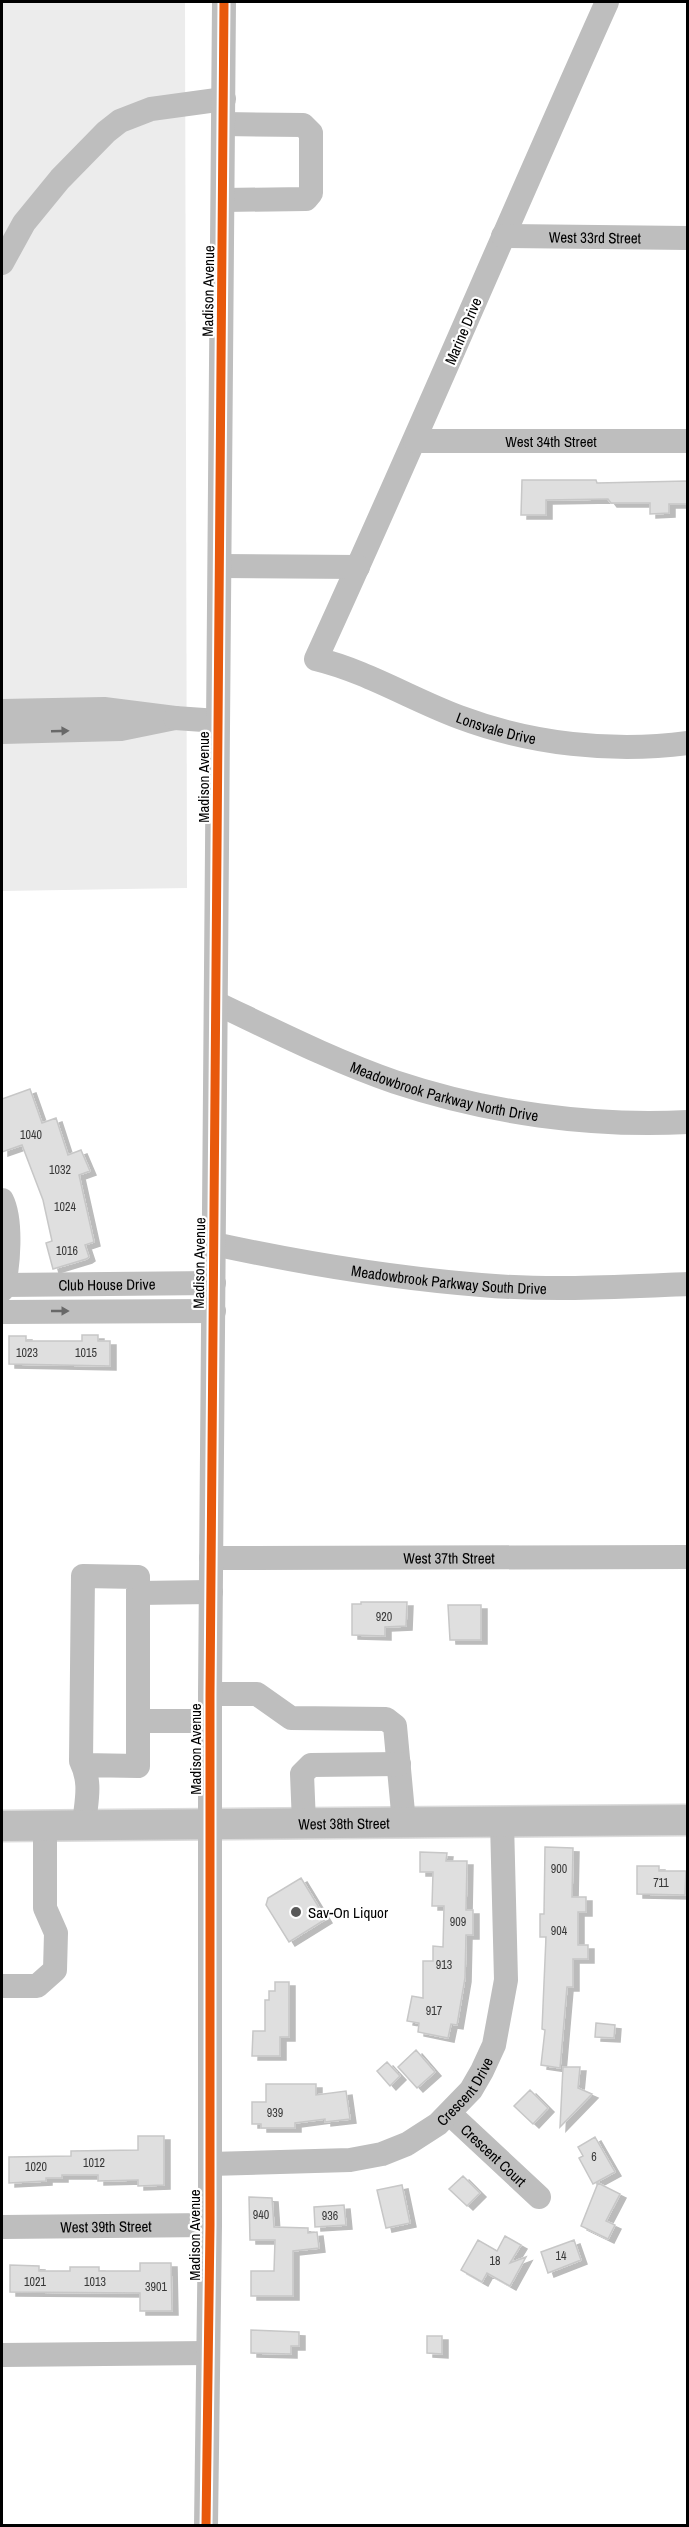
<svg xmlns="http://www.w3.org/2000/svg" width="689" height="2527" font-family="'Archivo Narrow',sans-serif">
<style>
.green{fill:#ececec}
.building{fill:#dfdfdf;stroke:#c7c7c7;stroke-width:1.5;filter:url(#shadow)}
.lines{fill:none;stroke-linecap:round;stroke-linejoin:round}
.major-casing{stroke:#dbdbdb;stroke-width:33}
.minor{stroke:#bebebe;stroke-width:24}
.major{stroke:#bebebe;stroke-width:30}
.cycleway-casing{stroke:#fff;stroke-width:13}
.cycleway{stroke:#e8590c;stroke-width:9}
.oneway{fill:#686868}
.poi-dot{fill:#595959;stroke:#fff;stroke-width:2}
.labels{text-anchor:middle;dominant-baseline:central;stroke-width:4.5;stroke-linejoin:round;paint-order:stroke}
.number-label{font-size:12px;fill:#383838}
.street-label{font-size:15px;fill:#000;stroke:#fff}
.poi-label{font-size:15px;fill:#000;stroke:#fff;text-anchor:start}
</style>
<defs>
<filter id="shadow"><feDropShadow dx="6" dy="4" stdDeviation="0" flood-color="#0004"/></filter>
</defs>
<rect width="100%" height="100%" fill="#fff"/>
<!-- green -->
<path class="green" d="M 2,2 L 185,2 L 187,888 L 2,891 Z"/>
<!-- building -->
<path class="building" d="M 522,480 L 596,480 L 597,483 L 687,481 L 687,504 L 669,504 L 669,513 L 650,514 L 650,503 L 611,503 L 608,499 L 546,500 L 546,515 L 521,515 Z
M 30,1089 L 42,1123 L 56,1118 L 68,1155 L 81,1150 L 90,1171 L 79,1175 L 94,1242 L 85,1245 L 89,1257 L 86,1259 L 53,1269 L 46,1243 L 52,1241 L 43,1200 L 22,1145 L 2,1152 L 2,1099 Z
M 82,1335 L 98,1335 L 98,1341 L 110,1341 L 110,1366 L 9,1364 L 9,1336 L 26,1336 L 26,1341 L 82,1341 Z
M 361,1602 L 407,1602 L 406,1626 L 385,1627 L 385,1636 L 352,1635 L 352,1604 L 361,1604 Z
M 448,1605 L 481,1605 L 481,1640 L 450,1640 Z
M 545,1847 L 573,1848 L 572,1897 L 586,1897 L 586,1912 L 578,1912 L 578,1945 L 588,1945 L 588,1959 L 573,1959 L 573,1987 L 567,1987 L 560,2068 L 541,2065 L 545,2030 L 542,2029 L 546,1937 L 540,1937 L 540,1914 L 544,1914 Z
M 420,1852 L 447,1853 L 446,1861 L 467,1861 L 466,1910 L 473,1910 L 473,1935 L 466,1935 L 465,1978 L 457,2025 L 451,2024 L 448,2038 L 418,2032 L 419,2023 L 407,2021 L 412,1996 L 423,1998 L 423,1961 L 433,1961 L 433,1946 L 443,1947 L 444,1906 L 432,1906 L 433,1872 L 420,1872 Z
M 637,1866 L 659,1866 L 659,1871 L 686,1871 L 685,1895 L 637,1894 Z
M 301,1878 L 326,1919 L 289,1942 L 266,1905 L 268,1898 Z
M 275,1982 L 289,1982 L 289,2037 L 280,2037 L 280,2056 L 252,2056 L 253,2031 L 265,2031 L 265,2000 L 269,2000 L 269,1991 L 275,1991 Z
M 596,2023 L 615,2025 L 614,2038 L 595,2037 Z
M 416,2050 L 435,2072 L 417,2088 L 398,2067 Z
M 387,2062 L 400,2076 L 390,2086 L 377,2071 Z
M 563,2067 L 580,2067 L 578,2088 L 592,2094 L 560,2127 Z
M 266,2084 L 316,2084 L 316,2095 L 346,2091 L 350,2119 L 325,2122 L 325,2119 L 295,2123 L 295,2128 L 261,2128 L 261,2124 L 252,2124 L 252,2102 L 266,2102 Z
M 530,2090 L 548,2108 L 533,2124 L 514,2106 Z
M 138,2136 L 164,2136 L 164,2185 L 138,2186 L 138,2180 L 98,2181 L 98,2175 L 62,2175 L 62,2178 L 46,2178 L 46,2181 L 9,2183 L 9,2157 L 71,2156 L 71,2151 L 138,2150 Z
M 595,2137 L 615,2172 L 593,2184 L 579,2158 L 583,2156 L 578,2147 Z
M 463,2176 L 480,2193 L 467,2206 L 449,2189 Z
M 598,2183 L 620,2194 L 606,2221 L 615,2225 L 608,2239 L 581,2226 Z
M 402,2185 L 410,2223 L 386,2228 L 377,2190 Z
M 249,2197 L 272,2198 L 274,2227 L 308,2228 L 308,2233 L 317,2232 L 319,2248 L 293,2251 L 293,2296 L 251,2296 L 251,2271 L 274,2271 L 275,2240 L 250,2240 Z
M 344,2205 L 346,2225 L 315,2227 L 314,2207 Z
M 505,2236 L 521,2245 L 510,2263 L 526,2257 L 510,2286 L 487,2273 L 482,2282 L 461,2270 L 478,2240 L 497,2251 Z
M 574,2240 L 581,2260 L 548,2273 L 541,2252 Z
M 140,2263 L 171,2263 L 172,2311 L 140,2311 L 140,2293 L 10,2292 L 10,2265 L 39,2266 L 39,2271 L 70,2271 L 70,2267 L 99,2267 L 99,2271 L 140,2271 Z
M 251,2330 L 299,2332 L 299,2346 L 291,2346 L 291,2354 L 251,2353 Z
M 427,2336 L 442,2336 L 442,2354 L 427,2353 Z"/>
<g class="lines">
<defs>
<g id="major">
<path id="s11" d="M 2,1826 L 688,1820"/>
</g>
</defs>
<!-- major casing -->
<use href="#major" class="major-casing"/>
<!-- minor -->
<g class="minor">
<path id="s1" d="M 607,2 C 509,220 416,441 316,659 C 366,671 411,699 459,717 C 531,744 612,753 688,743"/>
<path d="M 224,200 L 306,199 L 311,193 L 311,133 L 303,125 L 224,124"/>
<path id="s2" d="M 503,236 L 688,238"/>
<path d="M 2,263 L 24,223 L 60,179 L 106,132 L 120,121 L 151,109 L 224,99"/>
<path id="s3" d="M 415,441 L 688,441"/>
<path d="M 220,566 L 358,567"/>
<path d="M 2,711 L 104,709 L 175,718 L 121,729 L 2,732"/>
<path d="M 175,718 L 218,721"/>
<path id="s4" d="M 216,1003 C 275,1031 334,1061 395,1082 C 488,1113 590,1127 688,1122"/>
<path d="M 2,1200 C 12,1220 9,1269 2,1290"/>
<path id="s5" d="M 214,1244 C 302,1263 392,1278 481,1285 C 550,1291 619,1287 688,1284"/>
<path id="s6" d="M 3,1285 L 214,1283"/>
<path d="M 2,1312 L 214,1311"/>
<path id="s7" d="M 211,1558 L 688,1557"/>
<path d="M 138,1593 L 211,1592"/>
<path d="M 210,1694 L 257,1694 L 291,1718 L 386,1719 L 395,1726 L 404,1823"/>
<path d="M 138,1721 L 210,1721"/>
<path d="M 84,1765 L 138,1766 L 138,1577 L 83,1576 L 81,1761 C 92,1784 86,1801 84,1825"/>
<path d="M 304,1823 L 302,1774 L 311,1765 L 399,1764"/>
<path d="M 2,1986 L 37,1986 L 55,1970 L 56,1933 L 45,1908 L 45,1826"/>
<path id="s8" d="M 450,2114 L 539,2197"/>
<path id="s9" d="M 210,2164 L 350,2160 L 382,2154 L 407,2144 L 438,2124 L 471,2090 L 482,2071 L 494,2045 L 506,1980 L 502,1822"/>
<path id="s10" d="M 2,2227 L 210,2225"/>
<path d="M 2,2355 L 208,2353"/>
<path d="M 206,2526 L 210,2225 L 210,1694 L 224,2"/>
</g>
<!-- major -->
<use href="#major" class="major"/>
<defs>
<path id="cycleway" d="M 206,2526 L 210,2225 L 210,1694 L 224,2"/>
</defs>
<!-- cycleway casing -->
<use href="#cycleway" class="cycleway-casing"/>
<!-- cycleway -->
<use href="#cycleway" class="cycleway"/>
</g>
<!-- one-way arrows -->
<defs><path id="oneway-solid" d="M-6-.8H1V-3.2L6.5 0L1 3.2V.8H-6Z" transform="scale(1.5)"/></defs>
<g class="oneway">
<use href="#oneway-solid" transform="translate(60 731) rotate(-2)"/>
<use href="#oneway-solid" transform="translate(60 1311)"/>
</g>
<!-- markers -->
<circle class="poi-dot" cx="296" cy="1912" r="6"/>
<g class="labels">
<!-- number labels -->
<g class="number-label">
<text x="31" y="1135">1040</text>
<text x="60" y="1170">1032</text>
<text x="65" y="1207">1024</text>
<text x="67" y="1251">1016</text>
<text x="27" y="1353">1023</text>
<text x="86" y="1353">1015</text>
<text x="384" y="1617">920</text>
<text x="559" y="1869">900</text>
<text x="661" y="1883">711</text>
<text x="458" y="1922">909</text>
<text x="559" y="1931">904</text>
<text x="444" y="1965">913</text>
<text x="434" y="2011">917</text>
<text x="275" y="2113">939</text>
<text x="594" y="2157">6</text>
<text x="94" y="2163">1012</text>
<text x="36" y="2167">1020</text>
<text x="261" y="2215">940</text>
<text x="330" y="2216">936</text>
<text x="561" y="2256">14</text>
<text x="495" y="2261">18</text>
<text x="35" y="2282">1021</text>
<text x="95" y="2282">1013</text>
<text x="156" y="2287">3901</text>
</g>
<!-- street labels -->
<g class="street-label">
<text stroke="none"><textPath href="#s2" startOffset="92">West 33rd Street</textPath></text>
<text transform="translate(208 291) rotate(-89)">Madison Avenue</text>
<text transform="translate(463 331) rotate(-67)">Marine Drive</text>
<text stroke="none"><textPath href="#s3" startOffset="136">West 34th Street</textPath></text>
<text stroke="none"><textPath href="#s1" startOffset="912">Lonsvale Drive</textPath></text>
<text transform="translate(203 777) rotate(-90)">Madison Avenue</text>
<text stroke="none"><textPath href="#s4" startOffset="246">Meadowbrook Parkway North Drive</textPath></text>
<text transform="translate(199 1263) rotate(-89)">Madison Avenue</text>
<text stroke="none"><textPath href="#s5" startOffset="238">Meadowbrook Parkway South Drive</textPath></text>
<text stroke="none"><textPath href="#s6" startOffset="104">Club House Drive</textPath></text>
<text stroke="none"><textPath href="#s7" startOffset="238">West 37th Street</textPath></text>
<text transform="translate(195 1749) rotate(-90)">Madison Avenue</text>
<text stroke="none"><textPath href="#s11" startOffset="342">West 38th Street</textPath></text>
<text stroke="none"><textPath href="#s9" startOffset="279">Crescent Drive</textPath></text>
<text stroke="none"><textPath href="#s8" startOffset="60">Crescent Court</textPath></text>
<text stroke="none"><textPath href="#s10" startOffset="104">West 39th Street</textPath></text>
<text transform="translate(194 2235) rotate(-90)">Madison Avenue</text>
</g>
<!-- poi labels -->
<g class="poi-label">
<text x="308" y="1912">Sav-On Liquor</text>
</g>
</g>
<!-- border -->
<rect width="689" height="2527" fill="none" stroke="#000000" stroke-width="6"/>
</svg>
